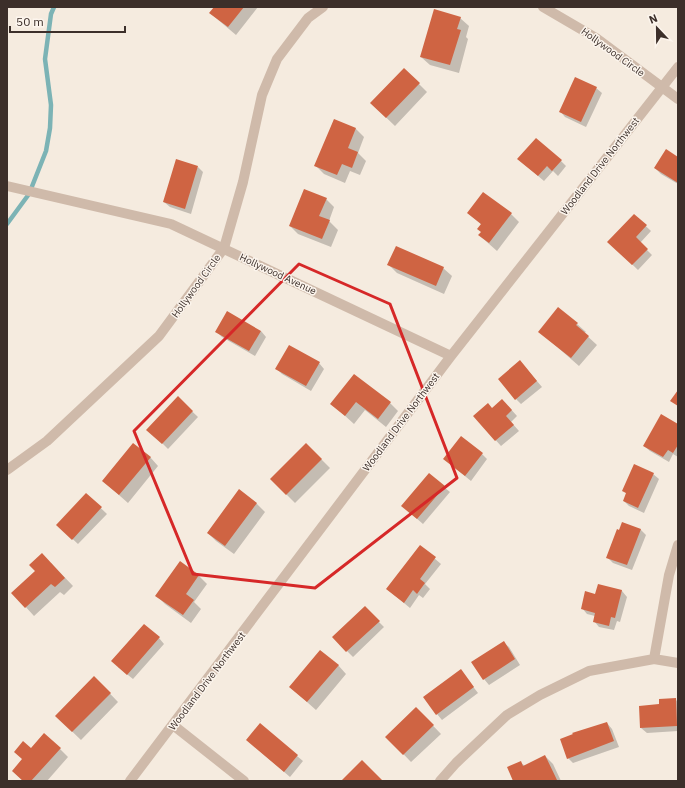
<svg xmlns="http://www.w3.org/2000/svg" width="685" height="788" font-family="'IBM Plex Sans',sans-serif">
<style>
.shadow{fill:#0003}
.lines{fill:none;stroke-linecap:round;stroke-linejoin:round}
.stream{stroke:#7cb3b5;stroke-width:4.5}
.building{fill:#cf6443}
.minor{stroke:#cfbaaa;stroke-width:10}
.marked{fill:none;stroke:#d62828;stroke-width:3;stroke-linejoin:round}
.labels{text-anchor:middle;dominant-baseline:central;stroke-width:3;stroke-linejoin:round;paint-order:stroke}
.street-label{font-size:10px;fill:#3c2f2a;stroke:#fcf5ed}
</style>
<rect width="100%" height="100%" fill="#f5ebdf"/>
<!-- shadow -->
<path class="shadow" d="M 215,7 L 258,7 L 236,35 L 210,13 Z
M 460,18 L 469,26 L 466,37 L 468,39 L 459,73 L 430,65 L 421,57 Z
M 404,69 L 427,92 L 395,126 L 371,103 Z
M 596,88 L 602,93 L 586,127 L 565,117 L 560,111 Z
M 334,120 L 356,129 L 364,137 L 358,153 L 366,161 L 360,175 L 350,171 L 345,183 L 324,174 L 316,166 Z
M 678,158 L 678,184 L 661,174 L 655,168 Z
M 561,161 L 566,166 L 558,176 L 553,171 L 544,181 L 524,164 Z
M 198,167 L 203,172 L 191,214 L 170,207 L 164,202 Z
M 326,199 L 334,207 L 329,221 L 338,230 L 331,247 L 298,234 L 290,226 Z
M 468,213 L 511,214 L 519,222 L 497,251 L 479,235 L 482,232 L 482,225 Z
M 634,215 L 651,231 L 640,243 L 652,255 L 638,270 L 609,242 Z
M 388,264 L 443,268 L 452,276 L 444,294 L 397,273 Z
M 577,324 L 586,332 L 584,333 L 597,345 L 579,366 L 540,332 Z
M 261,331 L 266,337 L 255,356 L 222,337 L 217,332 Z
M 319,363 L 324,369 L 311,391 L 282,374 L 277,369 Z
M 525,367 L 542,387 L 521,404 L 516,399 Z
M 354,375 L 390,403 L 398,411 L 386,427 L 365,410 L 354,424 L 332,404 Z
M 178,398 L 198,417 L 168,449 L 148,429 Z
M 508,406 L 517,416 L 511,422 L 519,431 L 501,446 L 474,416 L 492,409 Z
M 678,425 L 678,457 L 673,454 L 669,462 L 650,451 L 644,446 Z
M 306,444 L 330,468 L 295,503 L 271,479 Z
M 482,454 L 487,459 L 471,481 L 450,464 Z
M 150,457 L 158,466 L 128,503 L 103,481 Z
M 653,474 L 659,479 L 644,513 L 629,506 L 624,501 L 627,494 L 624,491 Z
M 429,475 L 450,492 L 423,524 L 408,511 Z
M 239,491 L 257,504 L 265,512 L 234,554 L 216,541 L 208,533 Z
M 86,494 L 107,514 L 78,544 L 63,530 Z
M 640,529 L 646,535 L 632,570 L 613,563 L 607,557 Z
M 420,546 L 441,564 L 425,584 L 430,589 L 423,598 L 419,595 L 410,608 L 387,589 Z
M 51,563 L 73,586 L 64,595 L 60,592 L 34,616 L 13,593 Z
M 180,563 L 199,576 L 207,584 L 194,602 L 201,609 L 191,623 L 165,604 L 157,596 Z
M 599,585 L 622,591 L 627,597 L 620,622 L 617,621 L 614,630 L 599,627 L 594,621 L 595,616 L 587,614 L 582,608 L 596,595 Z
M 370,613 L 384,627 L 353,657 L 333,637 Z
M 159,638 L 164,644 L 133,679 L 118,667 Z
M 503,642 L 509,647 L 520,665 L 489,685 L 484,679 Z
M 338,665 L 346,674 L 316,710 L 290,687 Z
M 461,671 L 478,693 L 442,720 L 437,714 Z
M 94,677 L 118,702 L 81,740 L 56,716 Z
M 675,699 L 678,702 L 678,731 L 647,733 L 641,728 L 660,705 Z
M 416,708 L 441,734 L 411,762 L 387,737 Z
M 607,723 L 612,729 L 619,747 L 573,763 L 568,758 Z
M 247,740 L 297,756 L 303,761 L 290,777 Z
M 31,749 L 60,749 L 68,757 L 47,781 L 23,781 L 13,771 Z
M 545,756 L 553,764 L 561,781 L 515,781 L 520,762 L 525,766 Z"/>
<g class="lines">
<!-- stream -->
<path class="stream" d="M 7,224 L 29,194 L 46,151 L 50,128 L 51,105 L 45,59 L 51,14 L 54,7"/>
</g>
<!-- building -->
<path class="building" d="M 214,7 L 244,7 L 228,27 L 209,13 Z
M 434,9 L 461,17 L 457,29 L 461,30 L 450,65 L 420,57 Z
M 404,68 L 420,83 L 386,118 L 370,103 Z
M 575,77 L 597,87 L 581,122 L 559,112 Z
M 334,119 L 356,128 L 348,148 L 358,152 L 352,168 L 342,164 L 337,175 L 314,166 Z
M 536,138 L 562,160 L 552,171 L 547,166 L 538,176 L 517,159 Z
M 666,149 L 678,157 L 678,183 L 654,168 Z
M 176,159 L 198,166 L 185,209 L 163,202 Z
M 304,189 L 327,198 L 319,216 L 330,220 L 322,239 L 289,226 Z
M 483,192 L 512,213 L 489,243 L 478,235 L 481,232 L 477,229 L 481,224 L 467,213 Z
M 634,214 L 647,225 L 636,237 L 648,249 L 632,265 L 607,242 Z
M 396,246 L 444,267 L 436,286 L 387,265 Z
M 558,307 L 578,323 L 576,325 L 589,336 L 571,358 L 538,332 Z
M 227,311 L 261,331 L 249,351 L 215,332 Z
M 289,345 L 320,362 L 306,386 L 275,369 Z
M 520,360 L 537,381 L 515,400 L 498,379 Z
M 354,374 L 391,402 L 378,419 L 356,402 L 345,416 L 330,404 Z
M 678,390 L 678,406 L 670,401 Z
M 178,396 L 193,411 L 162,444 L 146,430 Z
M 502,399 L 512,410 L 506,416 L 514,425 L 495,441 L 473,416 L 488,403 L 492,408 Z
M 661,414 L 678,424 L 678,445 L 673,453 L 668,450 L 663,457 L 643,446 Z
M 461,436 L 483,453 L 465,476 L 443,459 Z
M 133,443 L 151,457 L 119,495 L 102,481 Z
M 306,443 L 322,459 L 286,495 L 270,479 Z
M 634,464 L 654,473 L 638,508 L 623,501 L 626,493 L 622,491 Z
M 429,473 L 445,486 L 417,519 L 401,506 Z
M 239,489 L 257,503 L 225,546 L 207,533 Z
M 86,493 L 102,507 L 72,540 L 56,525 Z
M 622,522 L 641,529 L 627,565 L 606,558 L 617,529 L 619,530 Z
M 420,545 L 436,557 L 420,579 L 425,583 L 417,594 L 413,590 L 404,603 L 386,589 Z
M 42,553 L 65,578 L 55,587 L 51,584 L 25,608 L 11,593 L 35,571 L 29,565 Z
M 180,561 L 199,575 L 186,594 L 194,600 L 183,615 L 155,596 Z
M 598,584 L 622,590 L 615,618 L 611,617 L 609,626 L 593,622 L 595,613 L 581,609 L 585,591 L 595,594 Z
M 365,606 L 380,621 L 346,652 L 332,637 Z
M 144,624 L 160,637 L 127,675 L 111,661 Z
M 504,641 L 515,659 L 483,680 L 471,662 Z
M 320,650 L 339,665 L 307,702 L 289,687 Z
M 461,669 L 474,687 L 436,715 L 423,697 Z
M 94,676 L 111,693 L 72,732 L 55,716 Z
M 676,698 L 677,726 L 640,728 L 639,706 L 659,704 L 659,699 Z
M 416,707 L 434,725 L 403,755 L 385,737 Z
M 607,722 L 614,741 L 567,759 L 560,739 L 573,734 L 572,733 Z
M 260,723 L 298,755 L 284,772 L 246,740 Z
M 44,733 L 61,748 L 31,781 L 23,781 L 12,771 L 22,759 L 14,752 L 23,741 L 31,748 Z
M 545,755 L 557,780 L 555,781 L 513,781 L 507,767 L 521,761 L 523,766 Z
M 362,760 L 383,781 L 341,781 Z"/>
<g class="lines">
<!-- minor -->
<path class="minor" d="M 543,7 L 596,38 L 678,99
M 7,186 L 171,224 L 451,356
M 7,470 L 47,441 L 159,336 L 224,248 L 243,182 L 262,95 L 277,59 L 308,18 L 323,7
M 654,659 L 669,575 L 678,545
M 173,725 L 244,781
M 130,781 L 451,356 L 678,67
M 440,781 L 456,763 L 507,715 L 540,695 L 589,671 L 654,659 L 678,663"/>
</g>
<!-- marked area -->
<path class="marked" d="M 299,264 L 390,304 L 457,478 L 315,588 L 193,574 L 134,431 Z"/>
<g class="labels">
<!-- street labels -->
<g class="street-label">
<text transform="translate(613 52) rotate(36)">Hollywood Circle</text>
<text transform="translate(600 166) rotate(-52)">Woodland Drive Northwest</text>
<text transform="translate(278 274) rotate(25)">Hollywood Avenue</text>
<text transform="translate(196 286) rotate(-54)">Hollywood Circle</text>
<text transform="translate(401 422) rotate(-53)">Woodland Drive Northwest</text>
<text transform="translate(207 681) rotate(-53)">Woodland Drive Northwest</text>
</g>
</g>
<!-- border -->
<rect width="685" height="788" fill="none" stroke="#3c2f2a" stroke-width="16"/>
<!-- north arrow -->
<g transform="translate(657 28) rotate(338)" stroke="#fcf5ed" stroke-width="3" paint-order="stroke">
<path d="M0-3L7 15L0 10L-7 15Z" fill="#3c2f2a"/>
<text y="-6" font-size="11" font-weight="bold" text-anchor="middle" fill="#3c2f2a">N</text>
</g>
<!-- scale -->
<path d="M10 26v6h115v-6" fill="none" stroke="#3c2f2a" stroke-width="2"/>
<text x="16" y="26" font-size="12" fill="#3c2f2a" stroke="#fcf5ed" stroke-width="3" paint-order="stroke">50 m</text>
</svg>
